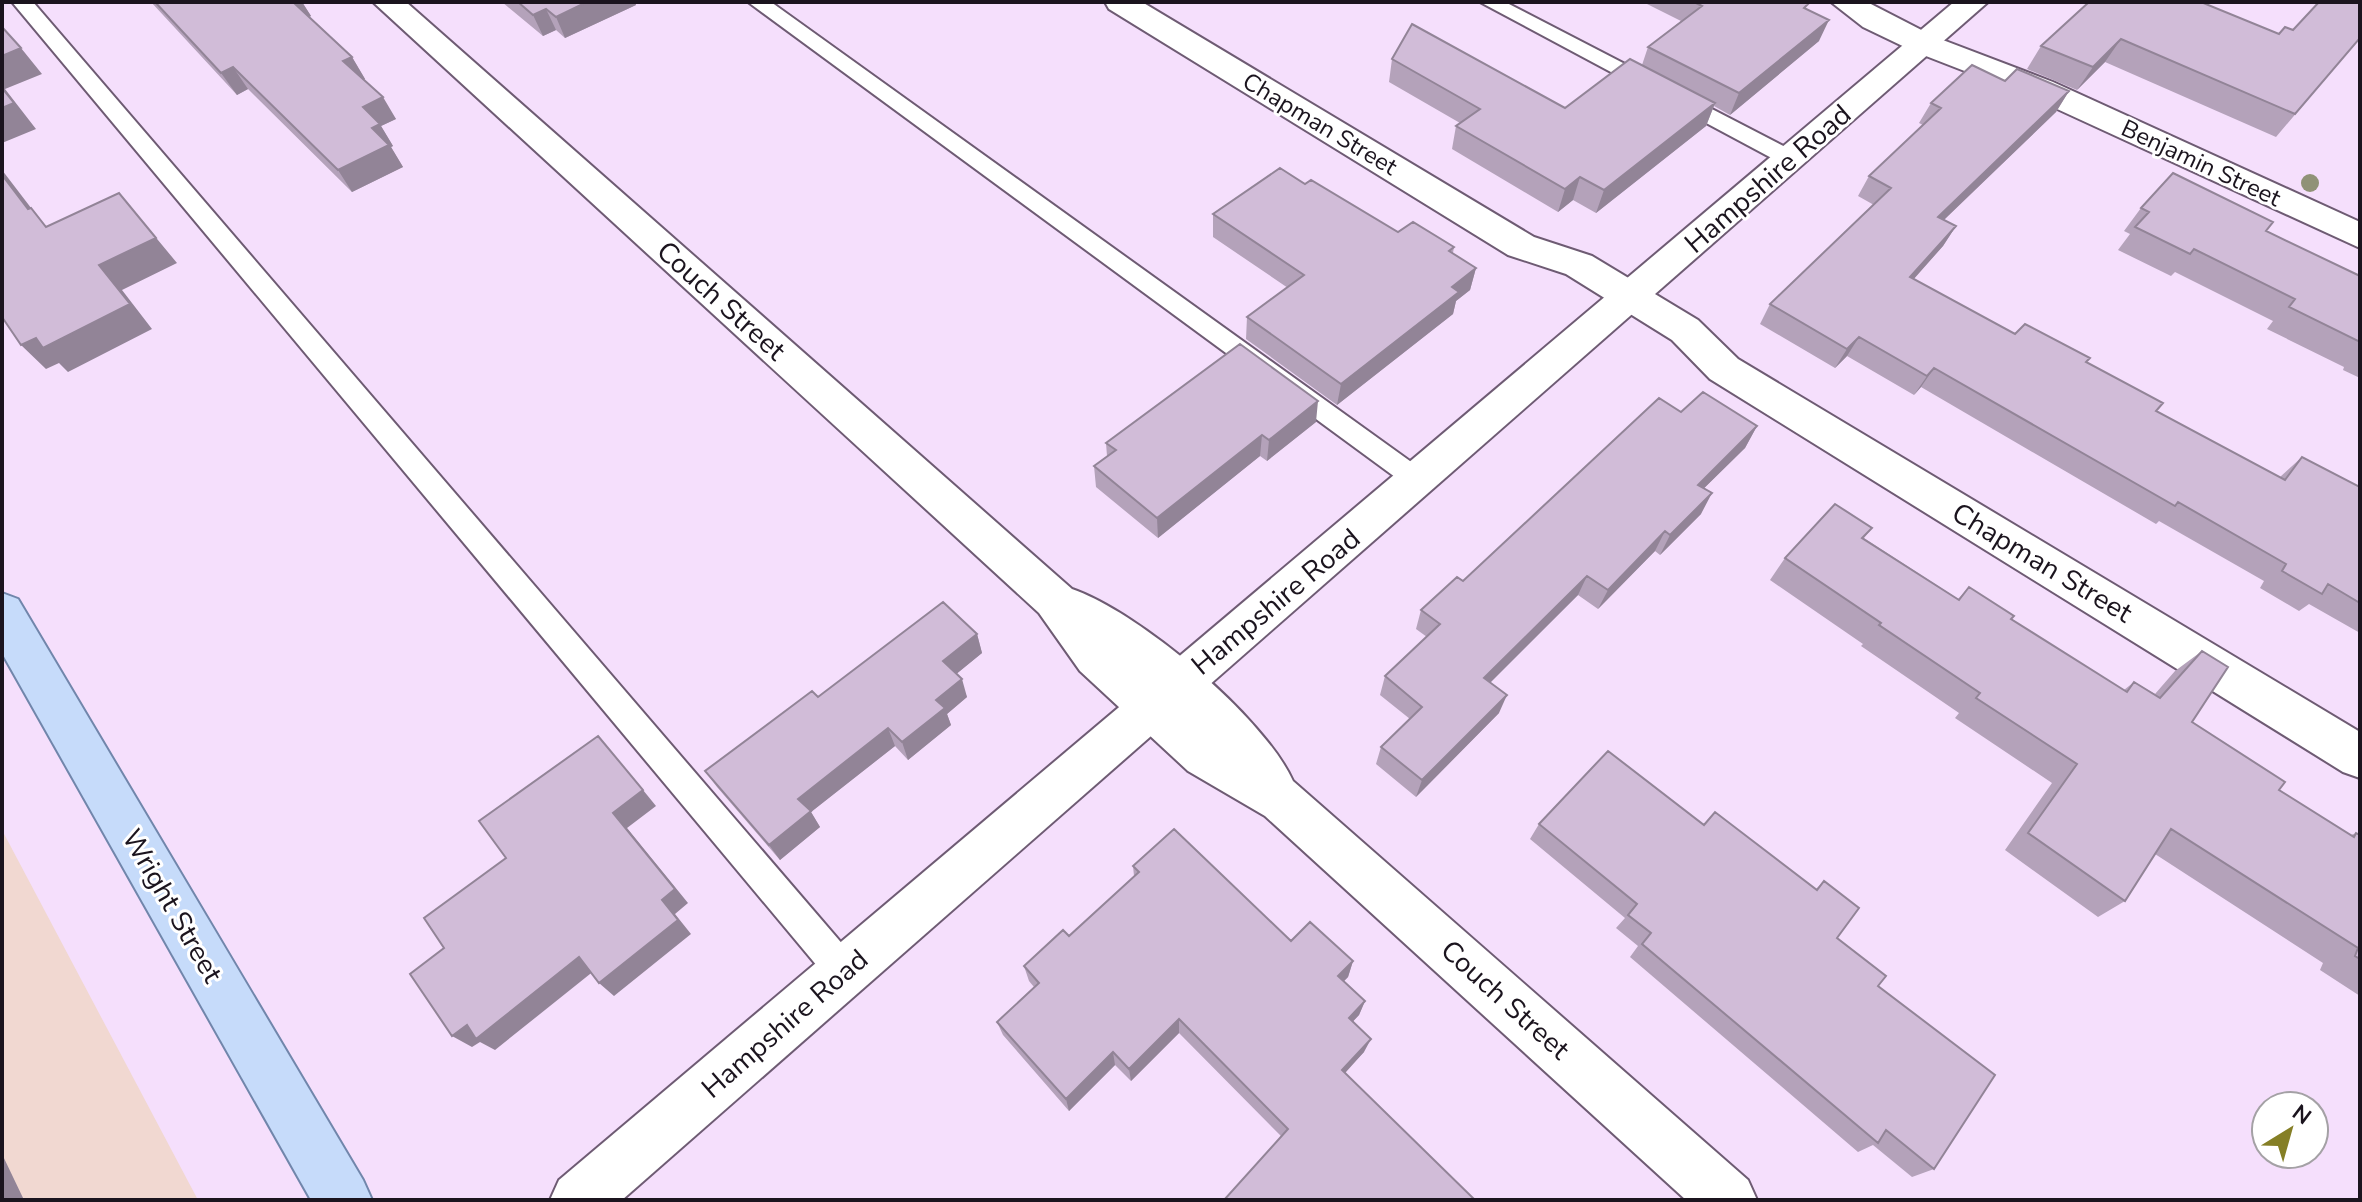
<svg xmlns="http://www.w3.org/2000/svg" width="2362" height="1202" font-family="'Nunito Sans',sans-serif">
<style>
.industrial{fill:#f1d8d1}
.lines{fill:none;stroke-linecap:round;stroke-linejoin:round}
.lane-casing{stroke:#6e5b73;stroke-width:4}
.street-casing{stroke:#6e5b73;stroke-width:4}
.secondary-casing{stroke:#6e5b73;stroke-width:4}
.primary-casing{stroke:#7186ab;stroke-width:4}
.lane{fill:#fff;fill-rule:evenodd}
.street{fill:#fff;fill-rule:evenodd}
.secondary{fill:#fff;fill-rule:evenodd}
.primary{fill:#c6dbfa;fill-rule:evenodd}
.tree{fill:#909277}
.wall{fill:#b4a2ba}
.shaded-wall{fill:#928497}
.building{fill:#d1bcd8;stroke:#928497;stroke-width:2}
.labels{text-anchor:middle;dominant-baseline:central;stroke-width:6;stroke-linejoin:round;paint-order:stroke}
.far-street-label{font-size:24px;fill:#1b141e;stroke:#fff}
.street-label{font-size:28px;fill:#1b141e;stroke:#fff}
</style>
<rect width="100%" height="100%" fill="#f5dffc"/>
<!-- industrial -->
<path class="industrial" d="M 2,830 L 198,1200 L 2,1200 Z"/>
<g class="lines">
<defs>
<path id="lane" d="M 12,2 L 33,2 L 857,961 L 862,973 L 857,985 L 845,990 L 833,985 Z
M 748,2 L 771,2 L 1428,474 L 1432,481 L 1428,488 L 1419,491 L 1410,488 Z
M 1480,2 L 1505,2 L 1799,154 L 1802,159 L 1799,164 L 1783,164 Z"/>
<path id="street" d="M 373,2 L 406,2 L 1072,589 C 1139,612 1264,717 1293,781 L 1748,1180 L 1757,1200 L 1686,1200 L 1265,816 L 1188,771 L 1080,671 L 1039,613 Z
M 1105,2 L 1142,2 L 1534,237 L 1592,256 L 1698,320 L 1738,359 L 2360,732 L 2360,778 L 2343,772 L 1710,379 L 1672,340 L 1566,274 L 1508,255 L 1109,9 Z
M 1831,2 L 1867,2 L 1935,37 L 2053,82 L 2360,222 L 2360,248 L 2029,96 L 1913,51 L 1863,27 Z"/>
<path id="secondary" d="M 1954,2 L 1988,2 L 622,1200 L 550,1200 L 559,1180 Z"/>
<path id="primary" d="M 2,593 L 18,599 L 363,1180 L 372,1200 L 311,1200 L 2,653 Z"/>
</defs>
<!-- lane casing -->
<use href="#lane" class="lane-casing"/>
<!-- street casing -->
<use href="#street" class="street-casing"/>
<!-- secondary casing -->
<use href="#secondary" class="secondary-casing"/>
<!-- primary casing -->
<use href="#primary" class="primary-casing"/>
<!-- lane -->
<use href="#lane" class="lane"/>
<!-- street -->
<use href="#street" class="street"/>
<!-- secondary -->
<use href="#secondary" class="secondary"/>
<!-- primary -->
<use href="#primary" class="primary"/>
</g>
<!-- trees -->
<circle class="tree" cx="2310" cy="183" r="9"/>
<!-- wall -->
<path class="wall" d="M 151,2 L 302,2 L 311,16 L 309,17 L 352,57 L 365,79 L 363,80 L 396,119 L 381,126 L 393,146 L 391,147 L 403,167 L 352,192 L 248,89 L 237,95 Z
M 502,2 L 635,2 L 636,5 L 565,38 L 556,30 L 543,36 Z
M 1643,2 L 1804,2 L 1819,41 L 1730,115 L 1714,106 L 1706,126 L 1596,213 L 1573,200 L 1558,212 L 1452,149 L 1456,126 L 1460,123 L 1389,82 L 1392,59 L 1565,108 L 1642,65 L 1648,47 L 1681,21 Z
M 2089,2 L 2279,34 L 2293,30 L 2360,38 L 2276,137 L 2105,62 L 2077,90 L 2027,69 L 2041,46 Z
M 2005,81 L 2069,91 L 2056,112 L 1944,220 L 1956,226 L 1943,246 L 1913,279 L 2015,334 L 2086,362 L 2156,411 L 2280,477 L 2302,457 L 2360,487 L 2360,633 L 2309,604 L 2299,611 L 2260,588 L 2264,581 L 2159,521 L 2156,524 L 1921,387 L 1914,395 L 1847,356 L 1835,368 L 1760,324 L 1770,304 L 1874,205 L 1858,196 L 1869,176 L 1923,125 L 1919,123 L 1931,103 Z
M 1305,184 L 1398,232 L 1454,247 L 1453,253 L 1476,268 L 1470,290 L 1456,301 L 1453,314 L 1337,405 L 1246,339 L 1247,317 L 1288,288 L 1213,237 L 1213,214 Z
M 2141,208 L 2266,231 L 2360,276 L 2360,378 L 2343,370 L 2344,367 L 2267,329 L 2273,321 L 2175,272 L 2171,276 L 2118,250 L 2130,234 L 2124,231 Z
M 1681,412 L 1757,426 L 1745,448 L 1704,488 L 1701,514 L 1660,555 L 1655,551 L 1598,609 L 1578,595 L 1490,682 L 1499,713 L 1416,797 L 1376,764 L 1381,747 L 1410,719 L 1380,695 L 1385,676 L 1427,637 L 1416,629 L 1421,610 L 1463,581 Z
M 1316,422 L 1267,461 L 1260,456 L 1158,538 L 1096,487 L 1094,466 L 1107,456 L 1106,443 Z
M 1872,528 L 1864,538 L 1958,599 L 1969,587 L 2011,619 L 2124,690 L 2134,682 L 2155,694 L 2175,671 L 2202,651 L 2192,722 L 2279,790 L 2351,835 L 2356,833 L 2360,835 L 2360,996 L 2320,970 L 2323,963 L 2155,854 L 2125,901 L 2098,917 L 2005,850 L 2052,783 L 1955,718 L 1959,713 L 1861,646 L 1863,644 L 1770,580 L 1785,558 Z
M 977,634 L 982,653 L 956,674 L 967,697 L 947,714 L 951,725 L 908,760 L 895,746 L 811,812 L 820,827 L 780,860 L 717,787 L 705,771 L 818,697 Z
M 1539,824 L 1704,825 L 1816,889 L 1824,881 L 1837,938 L 1878,986 L 1934,1169 L 1912,1177 L 1873,1145 L 1858,1152 L 1630,957 L 1638,946 L 1616,928 L 1625,918 L 1530,839 Z
M 1133,866 L 1291,941 L 1353,961 L 1348,977 L 1344,981 L 1365,1001 L 1359,1015 L 1353,1021 L 1364,1052 L 1281,1136 L 1179,1033 L 1131,1081 L 1115,1065 L 1069,1111 L 1003,1035 L 997,1022 L 1034,987 L 1029,981 L 1024,966 L 1069,936 L 1134,876 Z"/>
<!-- shaded-wall -->
<path class="shaded-wall" d="M 291,2 L 302,2 L 311,16 L 302,20 Z
M 587,2 L 635,2 L 636,5 L 565,38 L 556,17 Z
M 546,9 L 556,30 L 543,36 L 533,15 Z
M 1829,20 L 1819,41 L 1730,115 L 1739,93 Z
M 2121,39 L 2105,62 L 2077,90 L 2093,67 Z
M 21,48 L 42,74 L 5,89 L 36,129 L 2,143 L 2,56 Z
M 352,57 L 365,79 L 356,83 L 343,61 Z
M 233,67 L 248,89 L 237,95 L 221,73 Z
M 2069,91 L 2056,112 L 1926,237 L 1938,217 Z
M 383,97 L 396,119 L 381,126 L 393,146 L 391,147 L 403,167 L 352,192 L 338,170 L 372,128 L 363,107 Z
M 1715,103 L 1706,126 L 1596,213 L 1604,190 Z
M 2,170 L 51,234 L 28,209 L 2,175 Z
M 1580,177 L 1573,200 L 1558,212 L 1565,189 Z
M 119,193 L 177,263 L 122,290 L 152,329 L 68,372 L 59,363 L 46,369 L 21,345 L 36,338 L 99,265 Z
M 1956,226 L 1943,246 L 1898,297 L 1910,277 Z
M 1476,268 L 1470,290 L 1456,301 L 1453,314 L 1337,405 L 1341,384 L 1452,287 Z
M 1859,337 L 1847,356 L 1835,368 L 1847,349 Z
M 1934,368 L 1921,387 L 1914,395 L 1927,376 Z
M 1318,401 L 1316,422 L 1267,461 L 1269,440 Z
M 1757,426 L 1745,448 L 1687,505 L 1698,485 Z
M 1262,435 L 1260,456 L 1158,538 L 1157,518 Z
M 1712,493 L 1701,514 L 1660,555 L 1670,535 Z
M 1665,531 L 1655,551 L 1598,609 L 1608,590 Z
M 1587,576 L 1578,595 L 1477,696 L 1484,678 Z
M 977,634 L 982,653 L 949,680 L 943,661 Z
M 962,679 L 967,697 L 947,714 L 951,725 L 908,760 L 902,742 L 936,700 Z
M 1507,695 L 1499,713 L 1416,797 L 1422,780 Z
M 888,728 L 895,746 L 811,812 L 820,827 L 780,860 L 769,845 L 798,799 Z
M 643,790 L 656,806 L 627,828 L 688,903 L 675,914 L 691,934 L 614,996 L 599,983 L 662,900 L 613,813 Z
M 579,957 L 595,970 L 495,1050 L 480,1042 L 472,1047 L 452,1036 L 467,1025 Z
M 1353,961 L 1348,977 L 1334,991 L 1338,976 Z
M 1365,1001 L 1359,1015 L 1344,1031 L 1349,1018 Z
M 1179,1019 L 1179,1033 L 1131,1081 L 1129,1069 Z
M 1371,1039 L 1364,1052 L 1337,1082 L 1342,1070 Z
M 1113,1052 L 1115,1065 L 1069,1111 L 1066,1099 Z
M 2,1154 L 24,1200 L 2,1200 Z"/>
<!-- building -->
<path class="building" d="M 155,2 L 293,2 L 352,57 L 343,61 L 383,97 L 363,107 L 380,124 L 372,128 L 389,145 L 338,170 L 233,67 L 221,73 Z
M 518,2 L 587,2 L 556,17 L 546,9 L 533,15 Z
M 1694,2 L 1804,2 L 1808,4 L 1804,8 L 1829,20 L 1739,93 L 1648,47 L 1702,6 Z
M 2089,2 L 2201,2 L 2279,34 L 2285,27 L 2293,30 L 2319,2 L 2360,2 L 2360,38 L 2295,114 L 2121,39 L 2093,67 L 2041,46 Z
M 1412,24 L 1565,108 L 1630,59 L 1715,103 L 1604,190 L 1580,177 L 1565,189 L 1456,126 L 1480,109 L 1392,59 Z
M 2,27 L 21,48 L 2,56 Z
M 1972,65 L 2005,81 L 2017,69 L 2069,91 L 1938,217 L 1956,226 L 1910,277 L 2015,334 L 2025,324 L 2090,358 L 2086,362 L 2163,403 L 2156,411 L 2285,480 L 2302,457 L 2360,487 L 2360,603 L 2328,584 L 2322,594 L 2282,571 L 2286,564 L 2178,502 L 2175,506 L 1934,368 L 1927,376 L 1859,337 L 1847,349 L 1770,304 L 1891,188 L 1869,176 L 1941,108 L 1931,103 Z
M 2,88 L 14,103 L 2,108 Z
M 1280,168 L 1305,184 L 1311,180 L 1398,232 L 1413,222 L 1454,247 L 1449,251 L 1476,268 L 1452,287 L 1459,292 L 1341,384 L 1247,317 L 1304,275 L 1213,214 Z
M 2173,173 L 2273,222 L 2266,231 L 2360,276 L 2360,342 L 2289,307 L 2295,299 L 2194,249 L 2190,254 L 2135,227 L 2149,212 L 2141,208 Z
M 2,175 L 28,209 L 31,208 L 46,227 L 119,193 L 156,238 L 99,265 L 130,304 L 43,348 L 36,338 L 21,345 L 2,317 Z
M 1240,344 L 1318,401 L 1269,440 L 1262,435 L 1157,518 L 1094,466 L 1116,450 L 1106,443 Z
M 1703,392 L 1757,426 L 1698,485 L 1712,493 L 1670,535 L 1665,531 L 1608,590 L 1587,576 L 1484,678 L 1507,695 L 1422,780 L 1381,747 L 1422,707 L 1385,676 L 1440,624 L 1421,610 L 1457,577 L 1463,581 L 1659,398 L 1681,412 Z
M 1835,504 L 1872,528 L 1862,538 L 1959,600 L 1969,587 L 2014,616 L 2011,619 L 2127,692 L 2134,682 L 2160,698 L 2202,651 L 2228,667 L 2192,722 L 2285,782 L 2279,790 L 2354,837 L 2356,833 L 2360,835 L 2360,959 L 2355,956 L 2358,948 L 2171,829 L 2125,901 L 2028,833 L 2077,764 L 1976,698 L 1980,693 L 1879,625 L 1881,623 L 1785,558 Z
M 943,602 L 977,634 L 943,661 L 962,679 L 936,700 L 945,708 L 902,742 L 888,728 L 798,799 L 811,811 L 769,845 L 705,771 L 812,691 L 818,697 Z
M 598,736 L 643,790 L 613,813 L 675,889 L 662,900 L 678,920 L 599,983 L 579,957 L 476,1039 L 467,1025 L 452,1036 L 410,974 L 444,948 L 424,918 L 506,858 L 479,821 Z
M 1608,751 L 1704,825 L 1715,812 L 1817,890 L 1824,881 L 1859,908 L 1837,938 L 1886,976 L 1878,986 L 1995,1075 L 1934,1169 L 1886,1130 L 1878,1143 L 1642,944 L 1651,933 L 1628,915 L 1637,904 L 1539,824 Z
M 1174,829 L 1291,941 L 1310,922 L 1353,961 L 1338,976 L 1365,1001 L 1349,1018 L 1371,1039 L 1342,1070 L 1475,1200 L 1224,1200 L 1288,1129 L 1179,1019 L 1129,1069 L 1113,1052 L 1066,1099 L 997,1022 L 1039,983 L 1024,966 L 1063,930 L 1069,936 L 1139,872 L 1133,866 Z"/>
<g class="labels">
<!-- far-street labels -->
<g class="far-street-label">
<text transform="translate(1320 124) rotate(31)">Chapman Street</text>
<text transform="translate(2201 163) rotate(25)">Benjamin Street</text>
</g>
<!-- street labels -->
<g class="street-label">
<text transform="translate(1768 179) rotate(-41)">Hampshire Road</text>
<text transform="translate(721 301) rotate(42)">Couch Street</text>
<text transform="translate(2042 563) rotate(31)">Chapman Street</text>
<text transform="translate(1276 602) rotate(-40)">Hampshire Road</text>
<text transform="translate(172 906) rotate(60)">Wright Street</text>
<text transform="translate(1505 1000) rotate(42)">Couch Street</text>
<text transform="translate(785 1024) rotate(-41)">Hampshire Road</text>
</g>
</g>
<!-- border -->
<rect width="2362" height="1202" fill="none" stroke="#1b141e" stroke-width="8"/>
<!-- north arrow -->
<g transform="translate(2290 1130) rotate(37)"><circle r="38" fill="#ffffff" stroke="#a4a1a5" stroke-width="2"/>
<path d="M0-6L14 30L0 20L-14 30Z" fill="#857f26"/>
<text y="-12" font-size="22" font-weight="bold" text-anchor="middle" fill="#1b141e">N</text>
</g>
</svg>
